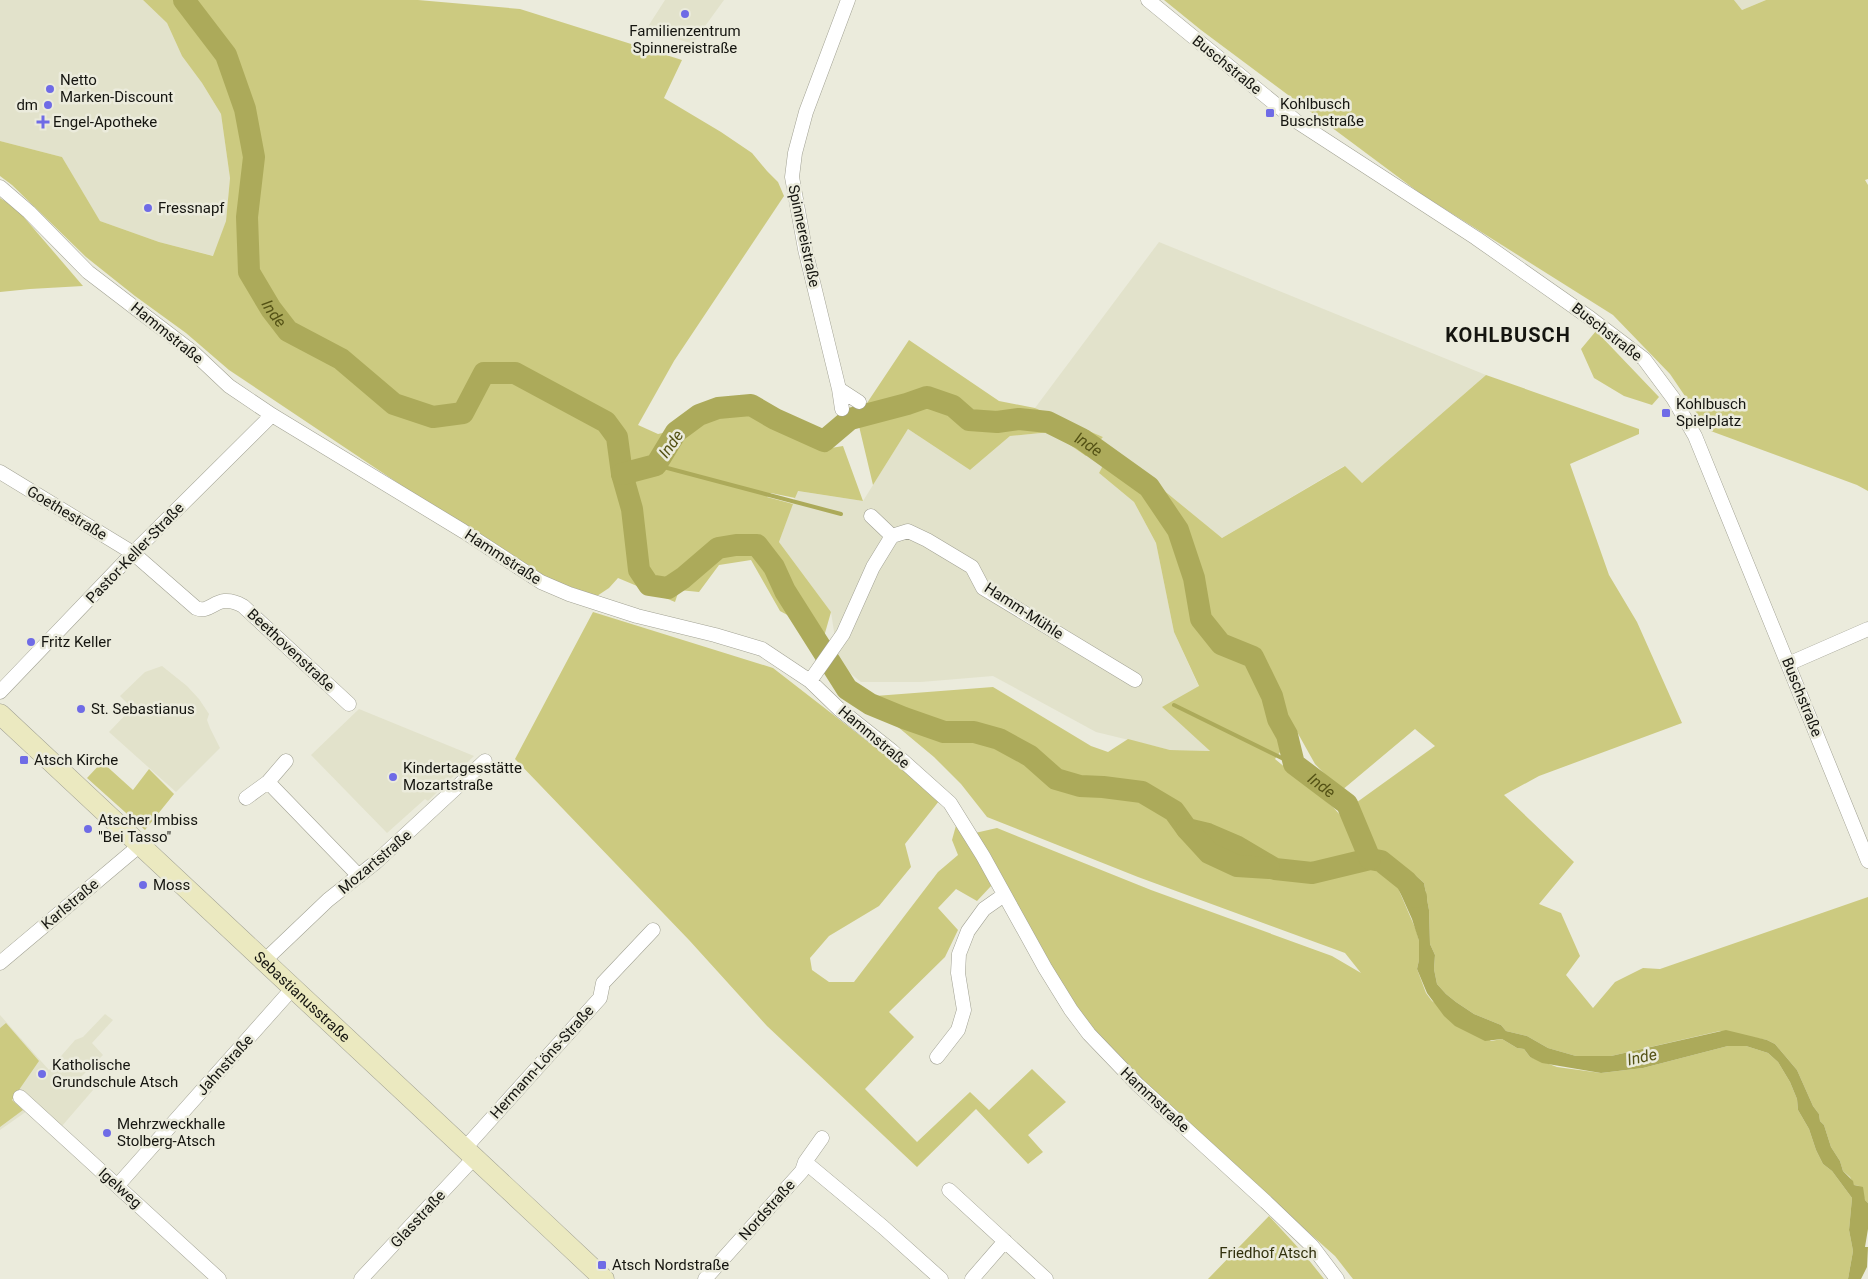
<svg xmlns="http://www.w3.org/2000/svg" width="1868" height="1279" font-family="Roboto,sans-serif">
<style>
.built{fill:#e2e2cb}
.green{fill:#ccca80}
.water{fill:#acaa5a}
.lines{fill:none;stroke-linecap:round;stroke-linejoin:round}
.stream{stroke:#acaa5a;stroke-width:4}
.river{stroke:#acaa5a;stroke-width:22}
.street-casing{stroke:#a2a294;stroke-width:15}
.secondary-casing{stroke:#a2a294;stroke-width:21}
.street{stroke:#fff;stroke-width:14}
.secondary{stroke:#ebe9c0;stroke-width:20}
.poi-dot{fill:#6f6be6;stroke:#ebebdc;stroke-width:2}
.labels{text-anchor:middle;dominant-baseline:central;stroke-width:5;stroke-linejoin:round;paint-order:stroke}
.poi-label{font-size:15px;fill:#151510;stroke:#ebebdc;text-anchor:start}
.street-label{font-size:15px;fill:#151510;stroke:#ebebdc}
.park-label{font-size:15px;fill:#32310d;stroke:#ebebdc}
.water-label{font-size:16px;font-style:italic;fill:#545215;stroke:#ebebdc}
.district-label{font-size:20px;font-weight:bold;letter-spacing:1px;fill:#151510;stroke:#ebebdc}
</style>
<rect width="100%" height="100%" fill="#ebebdc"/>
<!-- built -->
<path class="built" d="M 0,0 L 143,0 L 167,23 L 182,56 L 202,83 L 221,114 L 230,178 L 226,221 L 214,256 L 159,242 L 100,221 L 62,157 L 0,141 Z
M 665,0 L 724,0 L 692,44 L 647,28 Z
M 1734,0 L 1766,0 L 1742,10 Z
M 1159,242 L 1486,375 L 1362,483 L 1344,466 L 1222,538 L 1112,448 L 1099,473 L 1134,502 L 1156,543 L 1174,632 L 1199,687 L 1163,707 L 1210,751 L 1170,750 L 1096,732 L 993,676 L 921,682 L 861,682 L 839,664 L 831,612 L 779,542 L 797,491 L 863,501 L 908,429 L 970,470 L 1010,436 L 1051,432 L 1086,456 L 1103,437 L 1035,408 Z
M 162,666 L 187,686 L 199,699 L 209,714 L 207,720 L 210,728 L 220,748 L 176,792 L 109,732 L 132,708 L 120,696 L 145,672 Z
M 359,709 L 474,756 L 428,801 L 425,799 L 387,833 L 311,755 Z
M 105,1014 L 113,1020 L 92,1043 L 103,1055 L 80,1078 L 93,1090 L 62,1126 L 21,1091 L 27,1111 L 0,1130 L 0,1015 L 49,1070 L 75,1040 L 83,1037 Z"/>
<!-- green -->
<path class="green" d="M 143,0 L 418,0 L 520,9 L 682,60 L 664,98 L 721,132 L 752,153 L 767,171 L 778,182 L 784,196 L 674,361 L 638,425 L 658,434 L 671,431 L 675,437 L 692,424 L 718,412 L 751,408 L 825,449 L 843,446 L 863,501 L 798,491 L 795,498 L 771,493 L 767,497 L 793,504 L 779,542 L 831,612 L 819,654 L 791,617 L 780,611 L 751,560 L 719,565 L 699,592 L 679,590 L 675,602 L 618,578 L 609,588 L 597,596 L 545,578 L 498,550 L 229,370 L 186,333 L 135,296 L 86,257 L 12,185 L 0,176 L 0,141 L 62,157 L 100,221 L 159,242 L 213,256 L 226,221 L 230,178 L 221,114 L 202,83 L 182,56 L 167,23 Z
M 1164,0 L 1734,0 L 1742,10 L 1766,0 L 1868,0 L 1868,179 L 1865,180 L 1868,185 L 1868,491 L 1857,485 L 1708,430 L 1670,374 L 1613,315 L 1421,194 L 1201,30 Z
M 0,198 L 16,208 L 83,286 L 30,289 L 0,292 Z
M 1596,331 L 1659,397 L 1652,405 L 1624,396 L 1594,378 L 1581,349 Z
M 909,340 L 999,401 L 1035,408 L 1103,437 L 1086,456 L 1051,432 L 1010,436 L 970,470 L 908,429 L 873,485 L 854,405 L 867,403 Z
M 1486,375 L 1639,429 L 1639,434 L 1570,464 L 1609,575 L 1637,622 L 1682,723 L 1539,776 L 1504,795 L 1574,862 L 1539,904 L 1561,913 L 1580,956 L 1566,975 L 1593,1008 L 1615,982 L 1643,968 L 1660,969 L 1868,897 L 1868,1203 L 1865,1200 L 1859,1186 L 1854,1185 L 1850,1177 L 1843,1171 L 1840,1161 L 1831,1147 L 1824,1125 L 1820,1121 L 1819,1114 L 1813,1106 L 1797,1070 L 1775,1044 L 1767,1040 L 1720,1031 L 1611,1056 L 1576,1056 L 1548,1048 L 1527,1036 L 1506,1031 L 1501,1025 L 1474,1014 L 1456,1002 L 1446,994 L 1437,984 L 1434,969 L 1435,955 L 1430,944 L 1429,910 L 1424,883 L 1413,873 L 1380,856 L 1371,846 L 1364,821 L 1353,805 L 1435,746 L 1415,729 L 1341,791 L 1315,764 L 1296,730 L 1275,759 L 1333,807 L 1381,861 L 1395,881 L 1416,930 L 1419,941 L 1419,960 L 1417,969 L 1426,993 L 1432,1001 L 1491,1041 L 1502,1039 L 1517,1048 L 1524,1049 L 1530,1057 L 1557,1067 L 1601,1073 L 1643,1068 L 1728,1046 L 1746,1046 L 1768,1053 L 1778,1062 L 1790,1082 L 1797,1099 L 1798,1110 L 1809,1129 L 1816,1150 L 1823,1164 L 1832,1171 L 1852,1198 L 1849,1230 L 1853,1251 L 1848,1279 L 1353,1279 L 1335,1256 L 1168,1107 L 1103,1040 L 1077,1008 L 1028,929 L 975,833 L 997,828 L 1151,890 L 1332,956 L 1361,973 L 1345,953 L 1138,877 L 987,817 L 961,784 L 934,757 L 862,697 L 993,687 L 1091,746 L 1108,752 L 1128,739 L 1170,750 L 1210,751 L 1162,707 L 1199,686 L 1174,632 L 1156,543 L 1134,502 L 1099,473 L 1112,448 L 1222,538 L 1345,466 L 1362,483 Z
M 593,612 L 773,668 L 889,758 L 939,801 L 905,844 L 911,867 L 879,906 L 829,936 L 810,958 L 812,970 L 829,982 L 854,982 L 938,872 L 958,855 L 952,840 L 957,822 L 992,885 L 977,901 L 956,889 L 938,908 L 958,930 L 945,957 L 889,1012 L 914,1037 L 865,1089 L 917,1142 L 970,1092 L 989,1110 L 1032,1069 L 1066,1102 L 1028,1135 L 1043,1152 L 1028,1164 L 976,1109 L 917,1167 L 767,1026 L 689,940 L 515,759 Z
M 102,762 L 133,790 L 149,769 L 174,794 L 145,830 L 87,778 Z
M 6,1023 L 39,1061 L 12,1100 L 23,1110 L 0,1127 L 0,1028 Z
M 1269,1216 L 1304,1254 L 1324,1279 L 1208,1279 Z"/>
<!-- water -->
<path class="water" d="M 1401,867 L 1413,873 L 1424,883 L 1429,910 L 1430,944 L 1435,955 L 1434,969 L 1437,984 L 1446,994 L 1456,1002 L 1474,1014 L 1501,1025 L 1506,1031 L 1527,1036 L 1548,1048 L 1576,1056 L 1611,1056 L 1726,1030 L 1767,1040 L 1775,1044 L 1797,1070 L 1813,1106 L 1819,1114 L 1820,1121 L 1824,1125 L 1831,1147 L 1840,1161 L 1843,1171 L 1853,1181 L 1854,1185 L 1863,1187 L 1865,1200 L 1868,1203 L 1868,1229 L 1865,1247 L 1868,1247 L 1867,1267 L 1861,1279 L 1848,1279 L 1853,1251 L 1849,1230 L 1852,1198 L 1832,1171 L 1823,1164 L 1816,1150 L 1809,1129 L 1798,1110 L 1797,1099 L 1790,1082 L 1778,1062 L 1768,1053 L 1746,1046 L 1728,1046 L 1643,1068 L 1601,1073 L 1542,1063 L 1530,1057 L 1524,1049 L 1517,1048 L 1502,1039 L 1485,1041 L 1455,1026 L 1444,1016 L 1427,993 L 1417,969 L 1419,960 L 1419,941 L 1412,919 L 1395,881 Z"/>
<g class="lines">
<!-- stream -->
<path class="stream" d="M 656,465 L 841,514
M 1174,705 L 1294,764"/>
<!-- river -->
<g class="river">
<path id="s1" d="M 184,0 L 226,55 L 245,109 L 254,157 L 247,217 L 249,272 L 271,309 L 288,331 L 341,359 L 394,404 L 433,417 L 463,413 L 484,373 L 515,373 L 606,422 L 617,437 L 622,474 L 632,509 L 639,570 L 649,585 L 668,588 L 683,578 L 718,548 L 736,545 L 757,545 L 774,567 L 785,591 L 847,689 L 870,704 L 904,718 L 944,732 L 974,732 L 999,739 L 1030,756 L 1056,779 L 1080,786 L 1103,787 L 1142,792 L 1174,811 L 1187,829 L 1208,834 L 1236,846 L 1275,869 L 1312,873 L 1370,859 L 1381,861 L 1406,881 L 1416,897"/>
<path id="s2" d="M 622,474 L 656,465 L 676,432 L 699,415 L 718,408 L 751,405 L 775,419 L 824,441 L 850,419 L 907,404 L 927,397 L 953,406 L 969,420 L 997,422 L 1019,419 L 1048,422 L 1082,439 L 1149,487 L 1178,530 L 1194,578 L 1201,619 L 1221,644 L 1253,657 L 1272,696 L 1278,719 L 1287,735 L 1294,764 L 1347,804 L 1370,859"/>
<path d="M 1187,829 L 1209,853 L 1237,866 L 1269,868"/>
</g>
<defs>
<path id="street" d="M 848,0 L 806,112 L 795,153 L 792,177 L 805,249 L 839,389 L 859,402
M 1148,0 L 1296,121 L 1476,238 L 1590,318 L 1644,359 L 1673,398 L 1695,436 L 1868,861
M 0,187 L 29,212 L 88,272 L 194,353 L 229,386 L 272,415 L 463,531 L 541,582 L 569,594 L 637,616 L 715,635 L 762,649 L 810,681 L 839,709 L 892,751 L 950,803 L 983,856 L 1045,968 L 1071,1010 L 1089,1034 L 1138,1085 L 1266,1202 L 1312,1246 L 1337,1279
M 839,389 L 842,409
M 0,472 L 133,553 L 196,608 C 212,615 216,591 243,606 L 349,704
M 871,516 L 892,536
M 1788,664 L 1868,629
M 810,681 L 843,634 L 873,567 L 892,536 L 908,531 L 927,540 L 972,567 L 983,588 L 1135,680
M 0,692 L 133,553 L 272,415
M 268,782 L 286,761
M 246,798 L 268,782 L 359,876
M 263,962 L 328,900 L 376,862 L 485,761
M 0,963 L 139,846
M 937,1057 L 958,1030 L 964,1010 L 958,973 L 959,954 L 968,931 L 984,909 L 1004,895
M 20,1097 L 219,1279
M 465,1148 L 600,998 L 603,983 L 653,930
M 805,1162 L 883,1227 L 941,1279
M 118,1185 L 292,989
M 949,1190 L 1046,1279
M 361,1279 L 474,1158
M 705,1279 L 802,1171 L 805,1162 L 822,1138
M 972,1279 L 1005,1241"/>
<g id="secondary">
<path id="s3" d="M 0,714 C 200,903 403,1090 604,1279"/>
</g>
</defs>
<!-- street casing -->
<use href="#street" class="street-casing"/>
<!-- secondary casing -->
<use href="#secondary" class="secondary-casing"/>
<!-- street -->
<use href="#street" class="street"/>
<!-- secondary -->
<use href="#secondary" class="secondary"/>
</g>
<!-- markers -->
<g class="poi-dot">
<circle cx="685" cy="14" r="5"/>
<circle cx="50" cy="89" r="5"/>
<circle cx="48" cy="105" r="5"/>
<rect x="1265" y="108" width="10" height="10" rx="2.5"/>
<path d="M40.5 114.5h5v5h5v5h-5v5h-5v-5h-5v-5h5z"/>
<circle cx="148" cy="208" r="5"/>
<rect x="1661" y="408" width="10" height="10" rx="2.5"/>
<circle cx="31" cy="642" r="5"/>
<circle cx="81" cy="709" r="5"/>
<rect x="19" y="755" width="10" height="10" rx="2.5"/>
<circle cx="393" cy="777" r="5"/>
<circle cx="88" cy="829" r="5"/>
<circle cx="143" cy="885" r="5"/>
<circle cx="42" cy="1074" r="5"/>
<circle cx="107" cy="1133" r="5"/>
<rect x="597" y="1260" width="10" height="10" rx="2.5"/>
</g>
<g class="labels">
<!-- poi labels -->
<g class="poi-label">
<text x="685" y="31" text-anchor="middle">Familienzentrum<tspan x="685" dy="17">Spinnereistraße</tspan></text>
<text x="60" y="80">Netto<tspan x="60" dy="17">Marken-Discount</tspan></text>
<text x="1280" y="104">Kohlbusch<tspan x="1280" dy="17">Buschstraße</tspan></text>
<text x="38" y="105" text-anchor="end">dm</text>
<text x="53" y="122">Engel-Apotheke</text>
<text x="158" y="208">Fressnapf</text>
<text x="1676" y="404">Kohlbusch<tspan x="1676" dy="17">Spielplatz</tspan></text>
<text x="41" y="642">Fritz Keller</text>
<text x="91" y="709">St. Sebastianus</text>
<text x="34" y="760">Atsch Kirche</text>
<text x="403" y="768">Kindertagesstätte<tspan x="403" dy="17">Mozartstraße</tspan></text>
<text x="98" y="820">Atscher Imbiss<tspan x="98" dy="17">"Bei Tasso"</tspan></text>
<text x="153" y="885">Moss</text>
<text x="52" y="1065">Katholische<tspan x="52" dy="17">Grundschule Atsch</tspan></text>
<text x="117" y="1124">Mehrzweckhalle<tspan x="117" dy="17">Stolberg-Atsch</tspan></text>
<text x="612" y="1265">Atsch Nordstraße</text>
</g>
<!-- street labels -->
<g class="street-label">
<text transform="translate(1227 65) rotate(39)">Buschstraße</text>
<text transform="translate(804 236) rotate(78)">Spinnereistraße</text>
<text transform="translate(1607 332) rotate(38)">Buschstraße</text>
<text transform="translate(167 333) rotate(39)">Hammstraße</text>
<text transform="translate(67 513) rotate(31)">Goethestraße</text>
<text transform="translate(135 553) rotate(-46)">Pastor-Keller-Straße</text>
<text transform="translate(503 557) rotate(33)">Hammstraße</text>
<text transform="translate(1024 611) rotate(33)">Hamm-Mühle</text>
<text transform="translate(291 650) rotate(43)">Beethovenstraße</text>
<text transform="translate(1802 697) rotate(68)">Buschstraße</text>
<text transform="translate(874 737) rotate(40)">Hammstraße</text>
<text transform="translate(375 862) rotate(-40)">Mozartstraße</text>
<text transform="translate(70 904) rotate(-40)">Karlstraße</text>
<text stroke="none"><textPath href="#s3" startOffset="414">Sebastianusstraße</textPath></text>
<text transform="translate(542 1062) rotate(-48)">Hermann-Löns-Straße</text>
<text transform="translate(225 1065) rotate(-48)">Jahnstraße</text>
<text transform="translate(1155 1100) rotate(43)">Hammstraße</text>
<text transform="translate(120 1188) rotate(42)">Igelweg</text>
<text transform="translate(767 1210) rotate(-48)">Nordstraße</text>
<text transform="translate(418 1219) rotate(-47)">Glasstraße</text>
</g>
<!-- park labels -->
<g class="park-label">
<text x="1268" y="1253">Friedhof Atsch</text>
</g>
<!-- water labels -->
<g class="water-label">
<text stroke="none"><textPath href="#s1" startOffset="339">Inde</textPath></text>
<text transform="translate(671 444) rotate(-54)">Inde</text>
<text stroke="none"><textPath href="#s2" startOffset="526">Inde</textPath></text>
<text stroke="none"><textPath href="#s2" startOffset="961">Inde</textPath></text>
<text transform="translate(1642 1057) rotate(-12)">Inde</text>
</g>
<!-- district labels -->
<g class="district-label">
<text x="1508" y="335">KOHLBUSCH</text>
</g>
</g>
</svg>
